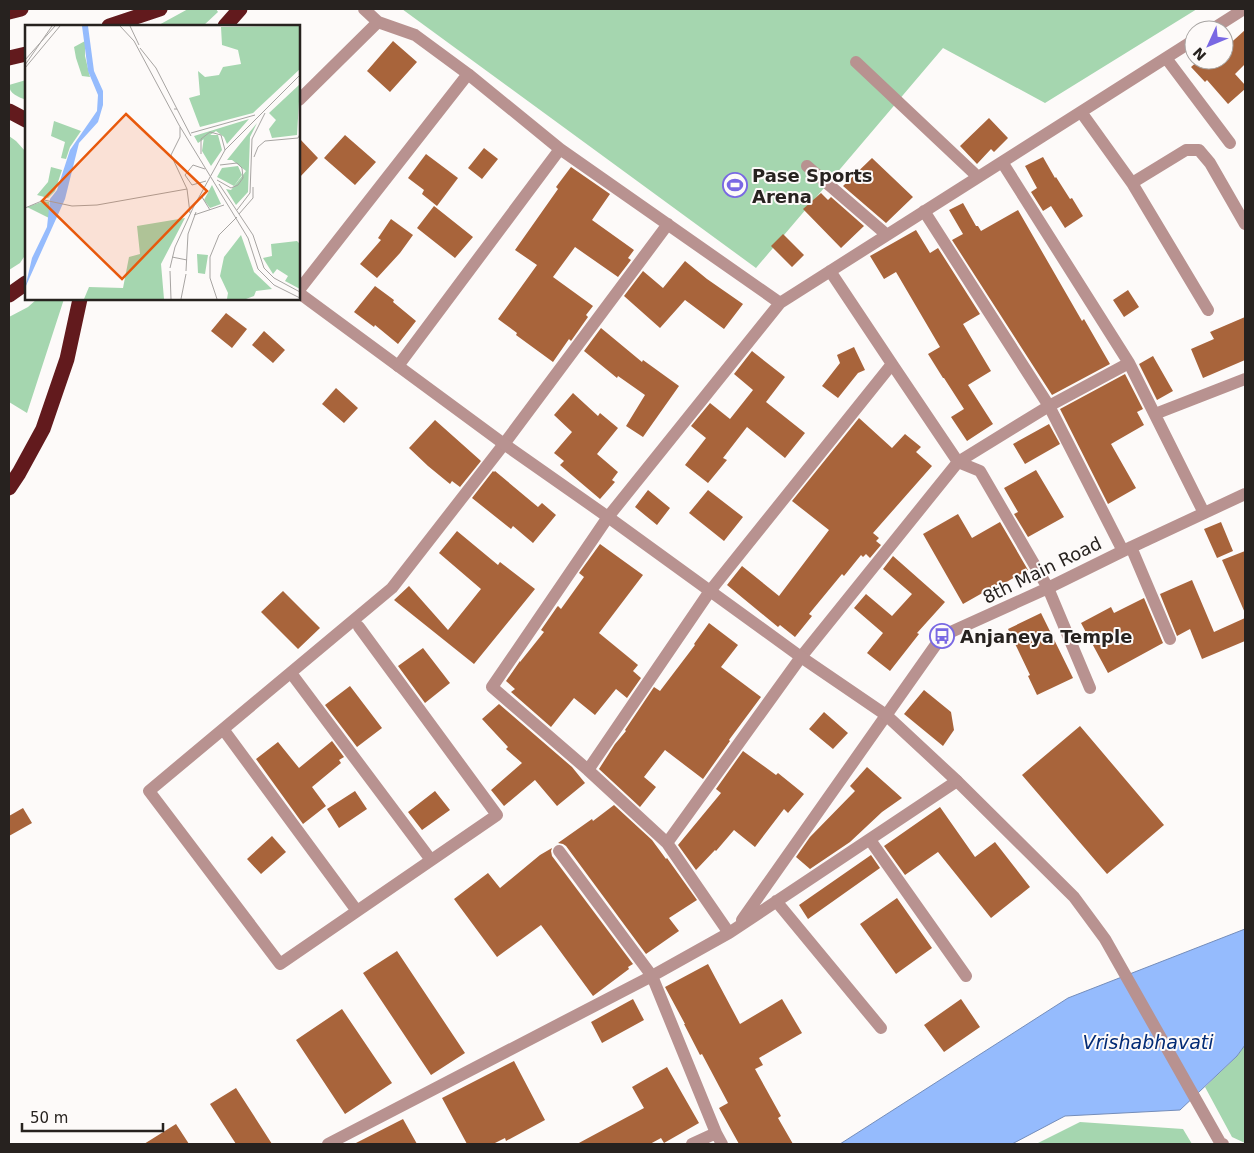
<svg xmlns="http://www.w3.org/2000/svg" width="1254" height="1153" font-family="'DejaVu Sans',sans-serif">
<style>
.green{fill:#a5d6af}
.water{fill:#95bbfd;stroke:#748dba}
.building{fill:#a8643b}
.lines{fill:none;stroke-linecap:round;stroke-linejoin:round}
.minor{stroke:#b89290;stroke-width:12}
.tertiary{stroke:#b89290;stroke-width:12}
.motorway{stroke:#621a1d;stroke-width:15}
.labels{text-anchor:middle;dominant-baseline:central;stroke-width:4;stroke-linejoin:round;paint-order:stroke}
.poi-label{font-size:18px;font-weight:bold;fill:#27221f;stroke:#fdfaf9;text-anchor:start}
.street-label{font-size:18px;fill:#27221f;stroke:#fdfaf9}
.water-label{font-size:19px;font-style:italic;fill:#032b75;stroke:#fdfaf9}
.inset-road{fill:none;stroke:#a7a4a2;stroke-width:1}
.view{fill:#e8590c;fill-opacity:0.15;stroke:#e8590c;stroke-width:2.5}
.inset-edge{fill:none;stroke:#27221f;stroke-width:2.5}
</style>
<rect width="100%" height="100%" fill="#fdfaf9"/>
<!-- green -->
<path class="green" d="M 188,9 L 216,9 L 218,12 L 203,26 L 157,26 Z
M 402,9 L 1197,9 L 1045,103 L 943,48 L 756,268 Z
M 26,80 L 26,100 C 19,97 9,94 9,85 Z
M 9,136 L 16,141 L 26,152 L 26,254 L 20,263 L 9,270 Z
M 37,299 L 64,299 L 27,413 L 9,402 L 9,317 L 28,307 Z
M 1245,1045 L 1245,1143 L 1232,1137 L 1205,1087 L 1237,1056 Z
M 1080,1122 L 1183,1129 L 1192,1144 L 1036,1144 Z"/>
<!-- water -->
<path class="water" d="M 1245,929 L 1245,1045 L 1237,1056 L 1180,1110 L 1065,1116 L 1012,1144 L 840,1144 L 1068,998 Z"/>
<!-- building -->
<path class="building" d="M 1245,30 L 1245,64 L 1235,74 L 1245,85 L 1245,89 L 1228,104 L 1207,80 L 1205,82 L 1191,67 L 1199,60 L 1224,60 L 1224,49 Z
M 393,41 L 417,62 L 390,92 L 367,71 Z
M 989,118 L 1008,138 L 994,152 L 991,149 L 977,164 L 960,146 Z
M 345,135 L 376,162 L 355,185 L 324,158 Z
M 299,138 L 318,158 L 299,178 Z
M 484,148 L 498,159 L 482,179 L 468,168 Z
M 426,154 L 458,178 L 437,206 L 422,194 L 424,190 L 408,178 Z
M 1043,157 L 1055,178 L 1056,177 L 1070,199 L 1072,198 L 1083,216 L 1065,228 L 1051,206 L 1043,211 L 1031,192 L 1037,188 L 1025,166 Z
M 872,158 L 913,197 L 886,223 L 843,186 Z
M 571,167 L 610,194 L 592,220 L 634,250 L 628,258 L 631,260 L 618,277 L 575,247 L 553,277 L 593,306 L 586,315 L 588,317 L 571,341 L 569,339 L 553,362 L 516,335 L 517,333 L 498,319 L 537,265 L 515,250 L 558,189 L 556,187 Z
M 821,193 L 828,200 L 831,197 L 864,226 L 841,248 L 803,209 Z
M 963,203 L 976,226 L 978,226 L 981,231 L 1018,210 L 1082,321 L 1084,319 L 1110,364 L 1052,395 L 952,240 L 963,234 L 949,210 Z
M 434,206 L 473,237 L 455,258 L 417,228 Z
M 391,219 L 413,235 L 400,253 L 377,278 L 360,264 L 381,240 L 378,238 Z
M 916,230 L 930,253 L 938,248 L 980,314 L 963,324 L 991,371 L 968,385 L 993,424 L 967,441 L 951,417 L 964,409 L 944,378 L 943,378 L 928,354 L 940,347 L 896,272 L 884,279 L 870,256 Z
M 783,234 L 804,255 L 792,267 L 771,246 Z
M 685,261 L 707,279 L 743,304 L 724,329 L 685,300 L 660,328 L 624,296 L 643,271 L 663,288 Z
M 375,286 L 394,300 L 393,302 L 416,321 L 398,344 L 375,325 L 374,327 L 354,312 Z
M 1128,290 L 1139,307 L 1124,317 L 1113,300 Z
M 226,313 L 247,329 L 232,348 L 211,331 Z
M 1245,317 L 1245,360 L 1203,378 L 1191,349 L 1214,339 L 1210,332 Z
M 601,328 L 642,362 L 643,360 L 679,386 L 643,437 L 626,426 L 645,395 L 618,376 L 617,378 L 584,351 Z
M 264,331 L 285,350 L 273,363 L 252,345 Z
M 854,347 L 865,370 L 858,373 L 838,398 L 822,386 L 840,363 L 837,355 Z
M 752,351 L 785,377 L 766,402 L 805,433 L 785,458 L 747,427 L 723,458 L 727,460 L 708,483 L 685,465 L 706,438 L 691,426 L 710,403 L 730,419 L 753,390 L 734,374 Z
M 1153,356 L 1173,391 L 1157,400 L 1139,364 Z
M 1125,374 L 1143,409 L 1137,412 L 1144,425 L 1111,444 L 1136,488 L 1108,504 L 1060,409 Z
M 336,388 L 358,408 L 344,423 L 322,404 Z
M 573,393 L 598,416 L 600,413 L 618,428 L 597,454 L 618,472 L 612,480 L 615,482 L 600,499 L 560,465 L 564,461 L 554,453 L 572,432 L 554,415 Z
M 859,418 L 892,448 L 905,434 L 921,447 L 916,452 L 932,466 L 873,533 L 879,538 L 876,541 L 881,545 L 870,558 L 866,554 L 863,557 L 861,555 L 844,576 L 842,574 L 809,614 L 812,616 L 795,637 L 780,625 L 778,627 L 727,585 L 742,566 L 779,596 L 829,530 L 792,501 Z
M 435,420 L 481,461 L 460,487 L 452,481 L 450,484 L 428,466 L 409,448 Z
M 1049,424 L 1060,444 L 1025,464 L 1013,444 Z
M 1036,470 L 1064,517 L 1028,537 L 1014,514 L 1018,512 L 1004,488 Z
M 493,471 L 494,472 L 495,471 L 538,507 L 542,503 L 556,515 L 533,543 L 513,526 L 511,529 L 472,498 Z
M 648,490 L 670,508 L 657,525 L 635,507 Z
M 708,490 L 743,517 L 724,541 L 689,513 Z
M 958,514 L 972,538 L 1000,522 L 1028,570 L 1001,585 L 1000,583 L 963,604 L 923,534 Z
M 1221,522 L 1233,551 L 1217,558 L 1204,529 Z
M 457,531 L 498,565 L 500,562 L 535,589 L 474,664 L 394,600 L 409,586 L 448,630 L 481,589 L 439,553 Z
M 600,544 L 643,575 L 599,633 L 638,665 L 633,671 L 641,678 L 627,698 L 616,689 L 595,715 L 574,698 L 551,727 L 511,692 L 515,689 L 506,681 L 520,661 L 520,662 L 544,632 L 541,630 L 557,607 L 558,606 L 561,609 L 584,577 L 579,573 Z
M 1245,551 L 1245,613 L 1222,560 Z
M 893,556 L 945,602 L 917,633 L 919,634 L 890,671 L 867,653 L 883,633 L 854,608 L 866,594 L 892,616 L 912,594 L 883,569 Z
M 1192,580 L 1214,632 L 1245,618 L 1245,641 L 1202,659 L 1190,629 L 1177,636 L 1160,594 Z
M 283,591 L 320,628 L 298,649 L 261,612 Z
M 1144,598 L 1163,643 L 1108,673 L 1081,623 L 1111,607 L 1114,613 Z
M 1041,613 L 1073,678 L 1037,695 L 1028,676 L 1030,675 L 1008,629 Z
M 709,623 L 738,645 L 721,667 L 761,697 L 729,740 L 730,741 L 703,779 L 665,750 L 644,777 L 656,787 L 640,807 L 599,769 L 615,744 L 626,731 L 625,730 L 654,687 L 660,691 L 695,645 L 694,644 Z
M 423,648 L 450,683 L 425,703 L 398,666 Z
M 350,686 L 382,728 L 357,747 L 325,705 Z
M 924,690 L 951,712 L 954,730 L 943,746 L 904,714 Z
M 499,704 L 572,767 L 585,783 L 557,806 L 535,780 L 504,806 L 491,790 L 522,763 L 506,749 L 508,747 L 482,719 Z
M 824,712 L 848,733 L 833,749 L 809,729 Z
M 1080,726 L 1164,825 L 1107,874 L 1022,775 Z
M 332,741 L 344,757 L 339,760 L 341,763 L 312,787 L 326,806 L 303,824 L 256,759 L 278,742 L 299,768 Z
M 743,751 L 776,775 L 778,773 L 804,794 L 788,813 L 784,809 L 755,847 L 734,830 L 716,851 L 715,850 L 696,870 L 678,845 L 721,793 L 716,789 Z
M 867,767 L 902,798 L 882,812 L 850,842 L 810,869 L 796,857 L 810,837 L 855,791 L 850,786 Z
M 355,791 L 367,809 L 339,828 L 327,809 Z
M 435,791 L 450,810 L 422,830 L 408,812 Z
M 614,805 L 652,840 L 666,859 L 667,858 L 697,900 L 669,918 L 679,931 L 646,954 L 566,846 L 563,844 L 558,843 L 592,819 L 593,821 Z
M 940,807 L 975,857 L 995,842 L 1030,887 L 991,918 L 938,852 L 905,875 L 884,846 Z
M 23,808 L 32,823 L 9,836 L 9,816 Z
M 272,836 L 286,852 L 261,874 L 247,859 Z
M 552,848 L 551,851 L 552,856 L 633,964 L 628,967 L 629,969 L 593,996 L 541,925 L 497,957 L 454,899 L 488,873 L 500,888 L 540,855 Z
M 871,855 L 880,868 L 808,919 L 799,905 Z
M 897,898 L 932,948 L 896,974 L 860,924 Z
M 397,951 L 465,1053 L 431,1075 L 363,973 Z
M 708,964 L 740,1024 L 782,999 L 802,1033 L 759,1058 L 763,1065 L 755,1069 L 781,1116 L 778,1118 L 793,1144 L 739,1144 L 719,1108 L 728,1103 L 702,1054 L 700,1055 L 684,1024 L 685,1024 L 665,987 Z
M 633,999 L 644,1020 L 602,1043 L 591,1022 Z
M 961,999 L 980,1027 L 944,1052 L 924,1025 Z
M 342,1009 L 392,1083 L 345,1114 L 296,1040 Z
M 514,1061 L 545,1120 L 506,1141 L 505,1138 L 493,1144 L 467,1144 L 442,1098 Z
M 667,1067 L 699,1123 L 664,1143 L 661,1138 L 650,1144 L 577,1144 L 644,1108 L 632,1087 Z
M 236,1088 L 272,1144 L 236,1144 L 210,1104 Z
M 403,1119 L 417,1144 L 354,1144 Z
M 176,1124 L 189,1144 L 144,1144 Z"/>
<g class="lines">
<!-- minor -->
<path class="minor" d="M 364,9 L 378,22
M 1211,30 L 1244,9
M 1166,58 L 1230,143
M 856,62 L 978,177
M 299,100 L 378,22 L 415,35 L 468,74 L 560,149 L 780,303 L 608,517 L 492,687 L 588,770 L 667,843 L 729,933
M 1081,112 L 1132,183 L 1208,310
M 1002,162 L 1129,363 L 1204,513
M 807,166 L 887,235
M 1132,183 L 1186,150 L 1199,150 L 1210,163 L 1245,224
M 924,211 L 1049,406 L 1123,551
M 830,271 L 892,364
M 299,290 L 468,74
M 780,303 L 1194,40
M 398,366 L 560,149
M 1155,414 L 1245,379
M 958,462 L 980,471 L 1048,588 L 1090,688
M 958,462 L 1049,406 L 1129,363
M 1131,547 L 1170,639
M 359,627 L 497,815 L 280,964 L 149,791 L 392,588 L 504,444 L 668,224
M 291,673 L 431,860
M 223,729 L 357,911
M 588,770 L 710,591 L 892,364 L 958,462 L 801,657 L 667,843
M 870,840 L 966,976
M 559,851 L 652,976 L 716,1133 L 692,1144
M 776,901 L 881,1028
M 742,920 L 942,636 L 1048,588 L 1123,551 L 1245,494
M 716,1133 L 722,1144
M 328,1144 L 652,976 L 729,933 L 957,781"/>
<!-- tertiary -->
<path class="tertiary" d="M 299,293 L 504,444 L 608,517 L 801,657 L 886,715 L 957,781 L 1074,897 L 1105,939 L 1221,1144 L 1223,1144"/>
<!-- motorway -->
<path class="motorway" d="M 9,12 L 21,9
M 109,26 L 160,9
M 225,26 L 240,9
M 9,58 L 26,54
M 9,111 L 26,120
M 9,295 L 26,283
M 9,488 L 19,473 L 43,429 L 67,359 L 80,299"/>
</g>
<!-- icons -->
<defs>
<symbol id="stadium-ring" viewBox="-11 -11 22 22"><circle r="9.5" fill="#fdfaf9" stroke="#7968e3" stroke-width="1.5"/><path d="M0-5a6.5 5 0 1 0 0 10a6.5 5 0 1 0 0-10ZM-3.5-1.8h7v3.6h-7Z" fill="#7968e3"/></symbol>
<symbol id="bus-ring" viewBox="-11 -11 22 22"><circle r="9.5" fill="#fdfaf9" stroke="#7968e3" stroke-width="1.5"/><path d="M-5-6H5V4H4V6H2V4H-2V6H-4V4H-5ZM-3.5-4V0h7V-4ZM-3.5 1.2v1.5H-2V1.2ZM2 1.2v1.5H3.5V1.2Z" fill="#7968e3"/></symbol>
</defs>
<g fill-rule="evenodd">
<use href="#stadium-ring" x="721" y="171" width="28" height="28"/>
<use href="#bus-ring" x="928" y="622" width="28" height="28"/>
</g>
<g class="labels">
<!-- poi labels -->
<g class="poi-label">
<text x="752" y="175">Pase Sports<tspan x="752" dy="21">Arena</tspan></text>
<text x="960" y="636">Anjaneya Temple</text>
</g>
<!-- street labels -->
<g class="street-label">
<text transform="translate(1042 570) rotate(-26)">8th Main Road</text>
</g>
<!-- water labels -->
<g class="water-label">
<text x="1148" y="1042">Vrishabhavati</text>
</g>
</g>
<!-- overview -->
<g transform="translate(25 25)">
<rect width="275" height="275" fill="#fdfaf9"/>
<path d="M 275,1 L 275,44 L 228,88 L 175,102 L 164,73 L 175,70 L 173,46 L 180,52 L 194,50 L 198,42 L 216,39 L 213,25 L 197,20 L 196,2 ZM 60,16 L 60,31 L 65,52 L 57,51 L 51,33 L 49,22 ZM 275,59 L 272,110 L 247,113 L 244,104 L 251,95 L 244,88 ZM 224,94 L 202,119 L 199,112 L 191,106 L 173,118 L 169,111 ZM 29,96 L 56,106 L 45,122 L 41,134 L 36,133 L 40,117 L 26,111 ZM 232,98 L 225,112 L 223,167 L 211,180 L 201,164 L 206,165 L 221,146 L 207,135 L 202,135 ZM 183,110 L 193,110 L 197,125 L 186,141 L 177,126 L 179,112 ZM 213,141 L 217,150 L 209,161 L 192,152 L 197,143 ZM 26,142 L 37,145 L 30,166 L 23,173 L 12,170 L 23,157 ZM 187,160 L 196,179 L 185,183 L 179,175 ZM 19,176 L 24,177 L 24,193 L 2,182 ZM 160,193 L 136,239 L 139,274 L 59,274 L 64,262 L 98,263 L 104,232 L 115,229 L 112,201 ZM 216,210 L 229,247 L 247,264 L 231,266 L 229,271 L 221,274 L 202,274 L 203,268 L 195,251 L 199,232 ZM 272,216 L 275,219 L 275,264 L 260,256 L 263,251 L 252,244 L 248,249 L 238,233 L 247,231 L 246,219 ZM 172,229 L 183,230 L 180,249 L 173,248 Z" fill="#a5d6af"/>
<path d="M 57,1 L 63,1 L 69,46 L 78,66 L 78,80 L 73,97 L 54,118 L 40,174 L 0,263 L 7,233 L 22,202 L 25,174 L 32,165 L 45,125 L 72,86 L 73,70 L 63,46 Z" fill="#95bbfd"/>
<path class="inset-road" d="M 95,1 L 109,16 L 154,100 L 223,213 L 233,244 L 249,260 L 275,273M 105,1 L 114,20M 115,23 L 131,43 L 152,84M 0,35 L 30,1M 0,40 L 27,1M 0,43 L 35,1M 149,84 L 152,84 L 166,111M 155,102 L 155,112 L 146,130 L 162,164 L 165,188M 166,108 L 230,90M 176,129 L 176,114 L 185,107 L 196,110 L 200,125M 229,132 L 233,122 L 240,116 L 273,113 L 275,109M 180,144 L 168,140 L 160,150 L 167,160 L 181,156M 192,155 L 206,163 L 213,160 L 218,153 L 217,143 L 212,138 L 195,140M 194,159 L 228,210 L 239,243 L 249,253 L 275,267M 177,172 L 185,185M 0,183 L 19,175 L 47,181 L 72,180 L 162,164M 212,185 L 225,168 L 227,114 L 240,88M 214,189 L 228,173 L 228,162M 169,190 L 199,180M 147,232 L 162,235M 145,243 L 150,222 L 168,183 L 200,125 L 275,50M 145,246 L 146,274M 161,246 L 163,209 L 171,187M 156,274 L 161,249M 192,274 L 185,253 L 185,232 L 194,210 L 212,192"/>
<path class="view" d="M 101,89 L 182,166 L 97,254 L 17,176 Z"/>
<rect width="275" height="275" class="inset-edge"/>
</g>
<!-- border -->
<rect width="1254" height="1153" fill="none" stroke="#27221f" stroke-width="20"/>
<!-- north arrow -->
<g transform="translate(1209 45) rotate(226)"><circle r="24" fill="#fdfaf9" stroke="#a7a4a2"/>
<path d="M0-4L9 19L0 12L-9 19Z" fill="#7968e3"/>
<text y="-8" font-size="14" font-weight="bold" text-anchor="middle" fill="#27221f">N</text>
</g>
<!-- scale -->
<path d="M22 1123v8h141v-8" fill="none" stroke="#27221f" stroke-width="2.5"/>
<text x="30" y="1123" font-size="15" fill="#27221f" stroke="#fdfaf9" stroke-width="4" paint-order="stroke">50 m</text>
</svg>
